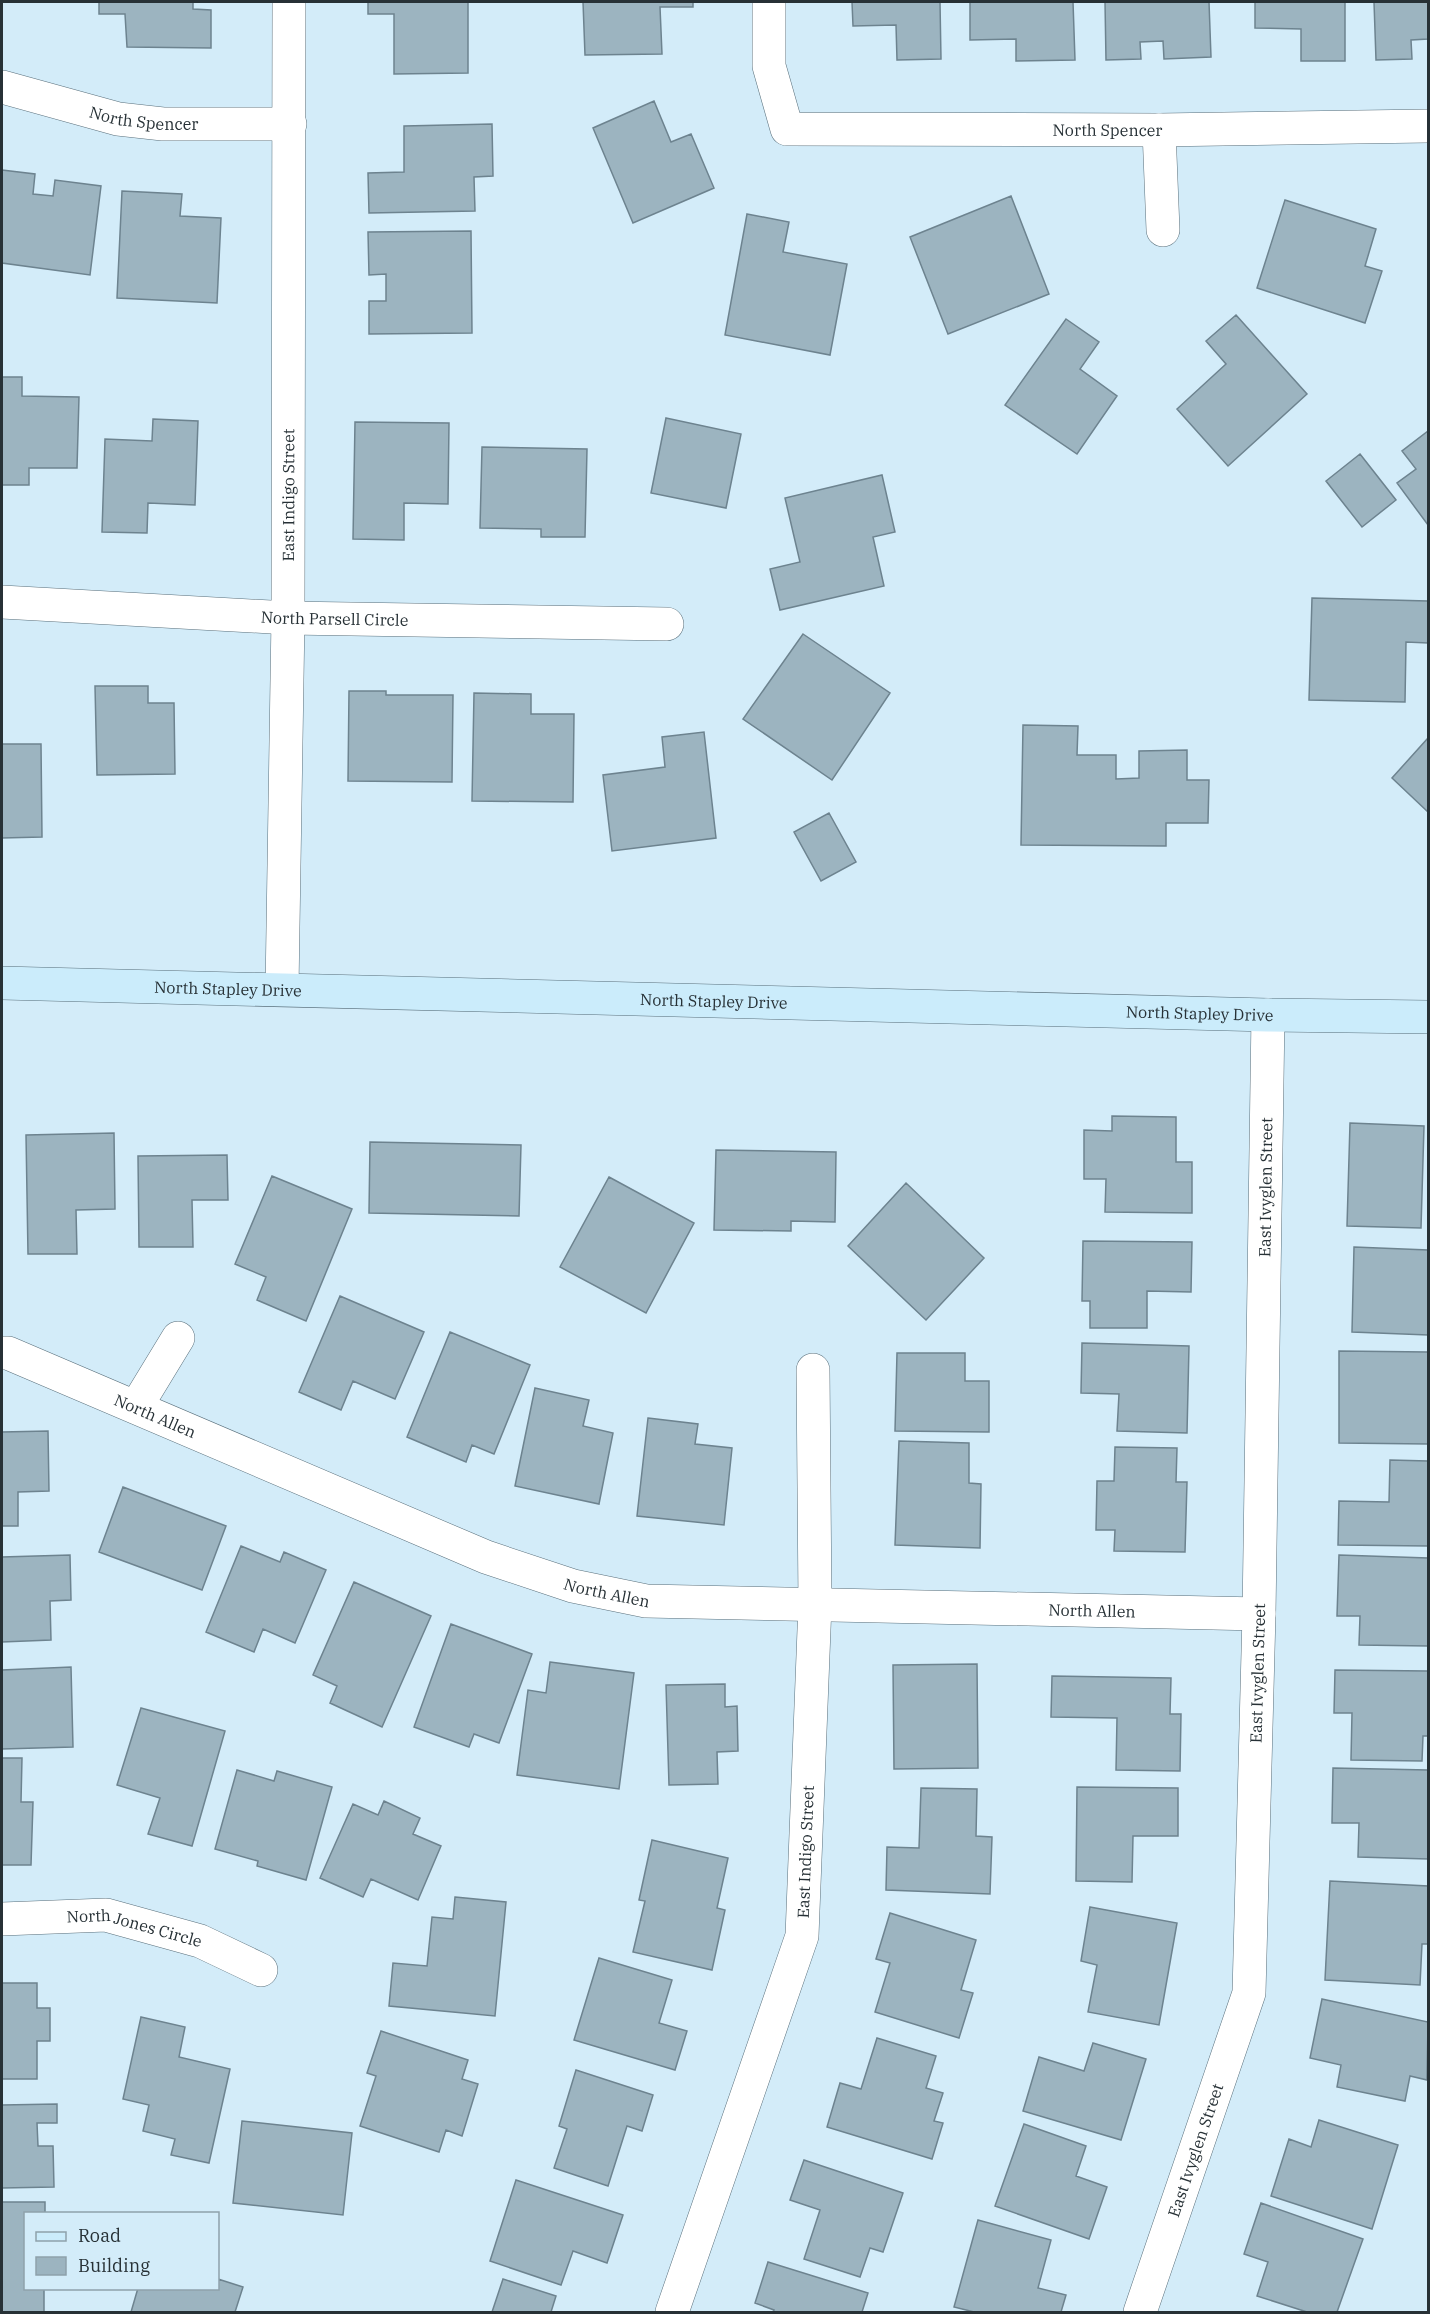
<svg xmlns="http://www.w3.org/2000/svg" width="1430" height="2314" font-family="'IBM Plex Serif',serif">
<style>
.building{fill:#9cb4c0;stroke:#6d838f;stroke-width:1.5}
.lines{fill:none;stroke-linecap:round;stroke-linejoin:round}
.minor-casing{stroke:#5a707c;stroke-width:34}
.secondary-casing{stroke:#5a707c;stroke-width:34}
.minor{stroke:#fff;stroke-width:33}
.secondary{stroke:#cbecfb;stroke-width:33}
.labels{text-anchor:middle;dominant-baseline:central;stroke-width:6;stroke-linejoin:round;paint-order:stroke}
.street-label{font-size:16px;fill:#273136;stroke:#d3ecf9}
</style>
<rect width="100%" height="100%" fill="#d3ecf9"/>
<!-- building -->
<path class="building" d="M 99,2 L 193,2 L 193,9 L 211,10 L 211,48 L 127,47 L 125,14 L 99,14 Z
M 368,2 L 468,2 L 468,73 L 394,74 L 394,14 L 368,14 Z
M 583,2 L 693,2 L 693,7 L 660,7 L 662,54 L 585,55 Z
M 852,2 L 940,2 L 941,59 L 897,60 L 896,25 L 853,26 Z
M 970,2 L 1073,2 L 1075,60 L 1016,61 L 1016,39 L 970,40 Z
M 1105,2 L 1209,2 L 1211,57 L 1164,59 L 1163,41 L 1140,42 L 1141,59 L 1106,60 Z
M 1255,2 L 1345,2 L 1345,61 L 1301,61 L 1301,29 L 1255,28 Z
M 1374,2 L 1428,2 L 1428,39 L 1411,40 L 1412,59 L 1376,60 Z
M 654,101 L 671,142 L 691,134 L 714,188 L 633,223 L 593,128 Z
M 492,124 L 493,176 L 474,177 L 475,211 L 369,213 L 368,173 L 404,172 L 404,126 Z
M 2,170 L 35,174 L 33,194 L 53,196 L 55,180 L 101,186 L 90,275 L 2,263 Z
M 122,191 L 182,194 L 180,216 L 221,218 L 217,303 L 117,298 Z
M 1011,196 L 1049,294 L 948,334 L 910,237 Z
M 1285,200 L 1376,229 L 1365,266 L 1382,271 L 1365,323 L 1257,288 Z
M 747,214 L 789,222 L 783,252 L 847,264 L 830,355 L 725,335 Z
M 471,231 L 472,333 L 369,334 L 369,301 L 386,301 L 386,274 L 369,275 L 368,232 Z
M 1236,315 L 1307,394 L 1228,466 L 1177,409 L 1226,364 L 1206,341 Z
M 1066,319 L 1099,342 L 1080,369 L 1117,396 L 1077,454 L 1005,405 Z
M 2,377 L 22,377 L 22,396 L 79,397 L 77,468 L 29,468 L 29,485 L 2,485 Z
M 666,418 L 741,434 L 726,508 L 651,493 Z
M 153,419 L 198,421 L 195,505 L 148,503 L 147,533 L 102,532 L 105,439 L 152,441 Z
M 355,422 L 449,423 L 448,504 L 404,503 L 404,540 L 353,539 Z
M 1428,431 L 1428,525 L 1397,483 L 1416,469 L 1402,451 Z
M 482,447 L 587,449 L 585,537 L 541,537 L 541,529 L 480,528 Z
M 1360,454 L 1396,500 L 1362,527 L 1326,481 Z
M 882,475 L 895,532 L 873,537 L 884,586 L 780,610 L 770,569 L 800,562 L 785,498 Z
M 1312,598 L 1428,601 L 1428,643 L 1406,642 L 1405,702 L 1309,700 Z
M 803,634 L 890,693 L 832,780 L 743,719 Z
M 95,686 L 148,686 L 148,703 L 174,703 L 175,774 L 97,775 Z
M 349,691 L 386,691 L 386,695 L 453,695 L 452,782 L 348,781 Z
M 474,693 L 531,694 L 531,714 L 574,714 L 573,802 L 472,801 Z
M 1023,725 L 1078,726 L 1077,755 L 1116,755 L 1116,779 L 1139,778 L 1139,751 L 1187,750 L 1187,780 L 1209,780 L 1208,823 L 1166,823 L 1166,846 L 1021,845 Z
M 704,732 L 716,838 L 612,851 L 603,775 L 665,767 L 662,737 Z
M 1428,738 L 1428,812 L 1392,778 Z
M 2,744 L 41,744 L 42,837 L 2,838 Z
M 829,813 L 856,862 L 821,881 L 794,832 Z
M 1112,1116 L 1176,1117 L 1176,1162 L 1192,1162 L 1192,1213 L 1105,1212 L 1106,1179 L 1084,1179 L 1084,1130 L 1112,1131 Z
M 1350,1123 L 1424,1126 L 1421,1228 L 1347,1226 Z
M 114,1133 L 115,1209 L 76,1210 L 77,1254 L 28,1254 L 26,1135 Z
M 370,1142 L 521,1145 L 519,1216 L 369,1213 Z
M 716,1150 L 836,1152 L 835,1222 L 791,1221 L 791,1231 L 714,1230 Z
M 227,1155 L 228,1200 L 192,1200 L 193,1247 L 139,1247 L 138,1156 Z
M 272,1176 L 352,1209 L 306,1321 L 257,1300 L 266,1277 L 235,1264 Z
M 609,1177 L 694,1223 L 646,1313 L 560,1267 Z
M 906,1183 L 984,1258 L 926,1320 L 848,1246 Z
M 1083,1241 L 1192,1242 L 1191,1292 L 1147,1291 L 1147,1328 L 1090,1328 L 1090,1301 L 1082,1301 Z
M 1354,1247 L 1428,1250 L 1428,1335 L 1352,1332 Z
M 340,1296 L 424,1332 L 395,1399 L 353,1381 L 341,1410 L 299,1392 Z
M 450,1332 L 530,1365 L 494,1454 L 472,1445 L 466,1462 L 407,1437 Z
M 1082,1343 L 1189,1346 L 1187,1433 L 1117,1431 L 1119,1394 L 1081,1393 Z
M 1339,1351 L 1428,1352 L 1428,1444 L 1339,1443 Z
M 897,1353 L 965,1353 L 965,1381 L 989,1381 L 989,1432 L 895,1431 Z
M 535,1388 L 589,1400 L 583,1426 L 613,1433 L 599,1504 L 515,1486 Z
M 648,1418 L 698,1424 L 695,1444 L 732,1448 L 724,1525 L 637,1516 Z
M 48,1431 L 49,1491 L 18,1492 L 18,1526 L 2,1526 L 2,1432 Z
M 899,1441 L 969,1443 L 969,1483 L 981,1484 L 980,1548 L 895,1545 Z
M 1115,1447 L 1177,1448 L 1176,1482 L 1187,1482 L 1185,1552 L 1114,1551 L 1115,1530 L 1096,1530 L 1097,1481 L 1114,1481 Z
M 1390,1460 L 1428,1461 L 1428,1546 L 1338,1545 L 1339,1501 L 1389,1502 Z
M 123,1487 L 226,1526 L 202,1590 L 99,1552 Z
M 241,1546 L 280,1562 L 284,1552 L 326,1570 L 295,1643 L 263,1629 L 254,1652 L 206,1632 Z
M 70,1555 L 71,1600 L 50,1601 L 51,1640 L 2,1642 L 2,1557 Z
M 1339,1555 L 1428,1558 L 1428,1646 L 1359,1645 L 1360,1616 L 1337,1616 Z
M 354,1582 L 431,1616 L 382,1727 L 330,1703 L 337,1686 L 313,1675 Z
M 451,1624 L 532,1654 L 499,1743 L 474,1734 L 469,1747 L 414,1727 Z
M 550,1662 L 634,1673 L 619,1789 L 517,1775 L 528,1690 L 546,1693 Z
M 977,1664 L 978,1768 L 894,1769 L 893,1665 Z
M 71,1667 L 73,1747 L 2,1749 L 2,1670 Z
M 1335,1670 L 1428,1671 L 1428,1736 L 1423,1736 L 1422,1761 L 1351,1760 L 1352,1713 L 1334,1713 Z
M 1052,1676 L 1171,1678 L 1170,1714 L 1181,1714 L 1180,1771 L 1116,1770 L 1117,1718 L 1051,1717 Z
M 725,1684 L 725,1707 L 737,1706 L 738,1751 L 717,1752 L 718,1784 L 669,1785 L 666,1685 Z
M 141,1708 L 225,1731 L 192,1846 L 148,1834 L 160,1798 L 117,1785 Z
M 2,1758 L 22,1758 L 21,1802 L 33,1802 L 31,1865 L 2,1865 Z
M 1333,1768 L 1428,1770 L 1428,1859 L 1358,1857 L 1359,1823 L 1332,1823 Z
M 237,1770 L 274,1781 L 277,1771 L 332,1787 L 306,1880 L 257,1866 L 258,1861 L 215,1849 Z
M 1077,1787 L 1178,1788 L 1178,1836 L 1133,1836 L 1132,1882 L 1076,1881 Z
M 921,1788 L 977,1789 L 976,1836 L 992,1837 L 990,1894 L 886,1890 L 887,1847 L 919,1848 Z
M 384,1801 L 420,1818 L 413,1834 L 441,1846 L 418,1900 L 371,1879 L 363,1897 L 320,1878 L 353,1804 L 378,1815 Z
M 652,1840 L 728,1858 L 717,1908 L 725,1910 L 712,1970 L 633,1952 L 645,1901 L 639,1900 Z
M 1330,1881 L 1428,1886 L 1428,1944 L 1422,1944 L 1420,1985 L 1325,1980 Z
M 455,1897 L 506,1902 L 495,2016 L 389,2006 L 393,1963 L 427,1966 L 432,1917 L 453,1919 Z
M 1090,1907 L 1177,1923 L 1159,2025 L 1088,2012 L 1097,1965 L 1081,1961 Z
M 890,1913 L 976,1940 L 961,1990 L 973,1993 L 959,2038 L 875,2012 L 890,1963 L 876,1959 Z
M 599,1958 L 672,1980 L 659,2023 L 687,2031 L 675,2070 L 574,2040 Z
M 2,1983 L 37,1983 L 37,2008 L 50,2008 L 50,2041 L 37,2041 L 37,2079 L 2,2079 Z
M 1322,1999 L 1428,2022 L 1427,2080 L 1410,2076 L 1405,2101 L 1337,2087 L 1341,2065 L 1310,2058 Z
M 141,2017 L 185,2027 L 179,2057 L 230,2069 L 209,2163 L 171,2155 L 175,2139 L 143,2131 L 149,2105 L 123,2099 Z
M 381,2031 L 468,2060 L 462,2079 L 478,2084 L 462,2136 L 446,2130 L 439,2152 L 360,2126 L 376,2076 L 367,2073 Z
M 877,2038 L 936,2056 L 926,2088 L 943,2093 L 934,2121 L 943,2123 L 932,2159 L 827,2127 L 840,2083 L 861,2089 Z
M 1093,2043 L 1146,2059 L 1121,2140 L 1023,2111 L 1039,2057 L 1084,2071 Z
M 576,2070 L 653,2095 L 642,2131 L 627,2126 L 608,2186 L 554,2168 L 567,2129 L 559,2126 Z
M 57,2104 L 57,2123 L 37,2123 L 38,2146 L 53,2146 L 54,2187 L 2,2188 L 2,2105 Z
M 1319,2120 L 1398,2145 L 1372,2229 L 1271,2196 L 1289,2139 L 1311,2147 Z
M 242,2121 L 352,2133 L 343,2215 L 233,2203 Z
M 1024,2124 L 1086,2146 L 1076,2176 L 1107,2187 L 1089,2239 L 995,2206 Z
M 804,2160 L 903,2193 L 883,2252 L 870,2248 L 860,2277 L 804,2259 L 820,2210 L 790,2200 Z
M 516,2180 L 623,2215 L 607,2263 L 573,2251 L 561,2285 L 490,2261 Z
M 2,2202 L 45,2202 L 45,2214 L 26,2214 L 26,2288 L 44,2288 L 44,2312 L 2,2312 Z
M 1261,2203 L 1363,2239 L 1337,2312 L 1307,2312 L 1257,2296 L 1268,2262 L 1244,2254 Z
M 978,2220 L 1051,2240 L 1038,2288 L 1066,2295 L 1061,2312 L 974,2312 L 954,2307 Z
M 768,2262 L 868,2293 L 862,2312 L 773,2312 L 774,2310 L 755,2303 Z
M 218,2279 L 243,2287 L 235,2312 L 131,2312 L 138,2288 L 218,2288 Z
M 503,2279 L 556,2296 L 551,2312 L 492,2312 Z"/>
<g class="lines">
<defs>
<g id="minor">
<path id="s1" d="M 769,2 L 769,66 L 787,129 L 1159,130 L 1428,126"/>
<path id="s2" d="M 2,87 L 118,119 L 163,124 L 290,124"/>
<path d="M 1159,130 L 1163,230"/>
<path id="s3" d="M 2,602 L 288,618 L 667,624"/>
<path id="s4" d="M 282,989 L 288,618 L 289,2"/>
<path id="s5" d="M 2,1353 L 8,1353 L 486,1557 L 573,1586 L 646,1601 L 1259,1614"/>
<path d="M 136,1407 L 178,1338"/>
<path id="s6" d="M 2,1919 L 106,1915 L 200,1941 L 261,1970"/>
<path id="s7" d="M 672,2312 L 802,1936 L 815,1604 L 813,1370"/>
<path id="s8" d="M 1140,2312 L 1249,1993 L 1259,1614 L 1268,1015"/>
</g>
<g id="secondary">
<path id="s9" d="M 2,983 L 1268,1015 L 1428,1017"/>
</g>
</defs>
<!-- minor casing -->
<use href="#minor" class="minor-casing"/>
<!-- secondary casing -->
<use href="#secondary" class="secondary-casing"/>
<!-- minor -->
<use href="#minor" class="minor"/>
<!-- secondary -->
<use href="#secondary" class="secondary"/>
</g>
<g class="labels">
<!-- street labels -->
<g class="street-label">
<text stroke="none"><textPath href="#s2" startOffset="146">North Spencer</textPath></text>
<text stroke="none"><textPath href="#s1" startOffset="450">North Spencer</textPath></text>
<text stroke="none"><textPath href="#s4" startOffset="494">East Indigo Street</textPath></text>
<text stroke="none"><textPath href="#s3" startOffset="333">North Parsell Circle</textPath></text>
<text stroke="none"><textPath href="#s9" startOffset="226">North Stapley Drive</textPath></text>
<text stroke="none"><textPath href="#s9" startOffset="712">North Stapley Drive</textPath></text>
<text stroke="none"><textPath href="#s9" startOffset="1198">North Stapley Drive</textPath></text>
<text stroke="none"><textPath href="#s8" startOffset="1143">East Ivyglen Street</textPath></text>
<text stroke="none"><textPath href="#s5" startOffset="166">North Allen</textPath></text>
<text stroke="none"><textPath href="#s5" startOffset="652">North Allen</textPath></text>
<text stroke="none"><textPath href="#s5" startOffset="1138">North Allen</textPath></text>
<text stroke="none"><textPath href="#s8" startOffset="657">East Ivyglen Street</textPath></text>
<text stroke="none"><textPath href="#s7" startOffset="482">East Indigo Street</textPath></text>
<text stroke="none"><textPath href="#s6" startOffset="134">North Jones Circle</textPath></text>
<text stroke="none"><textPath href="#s8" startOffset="171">East Ivyglen Street</textPath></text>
</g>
</g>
<!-- border -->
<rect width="1430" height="2314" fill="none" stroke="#273136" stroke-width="6"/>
<!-- legend -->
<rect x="24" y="2212" width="195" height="78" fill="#d3ecf9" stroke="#8ea1ab" stroke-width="1.5"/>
<rect x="36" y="2232" width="30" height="9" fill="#cbecfb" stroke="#8ea1ab" stroke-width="1.5"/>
<text x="78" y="2242" font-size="18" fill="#273136">Road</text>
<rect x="36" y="2257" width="30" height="18" fill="#9cb4c0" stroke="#8ea1ab" stroke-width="1.5"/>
<text x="78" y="2272" font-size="18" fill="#273136">Building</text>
</svg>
